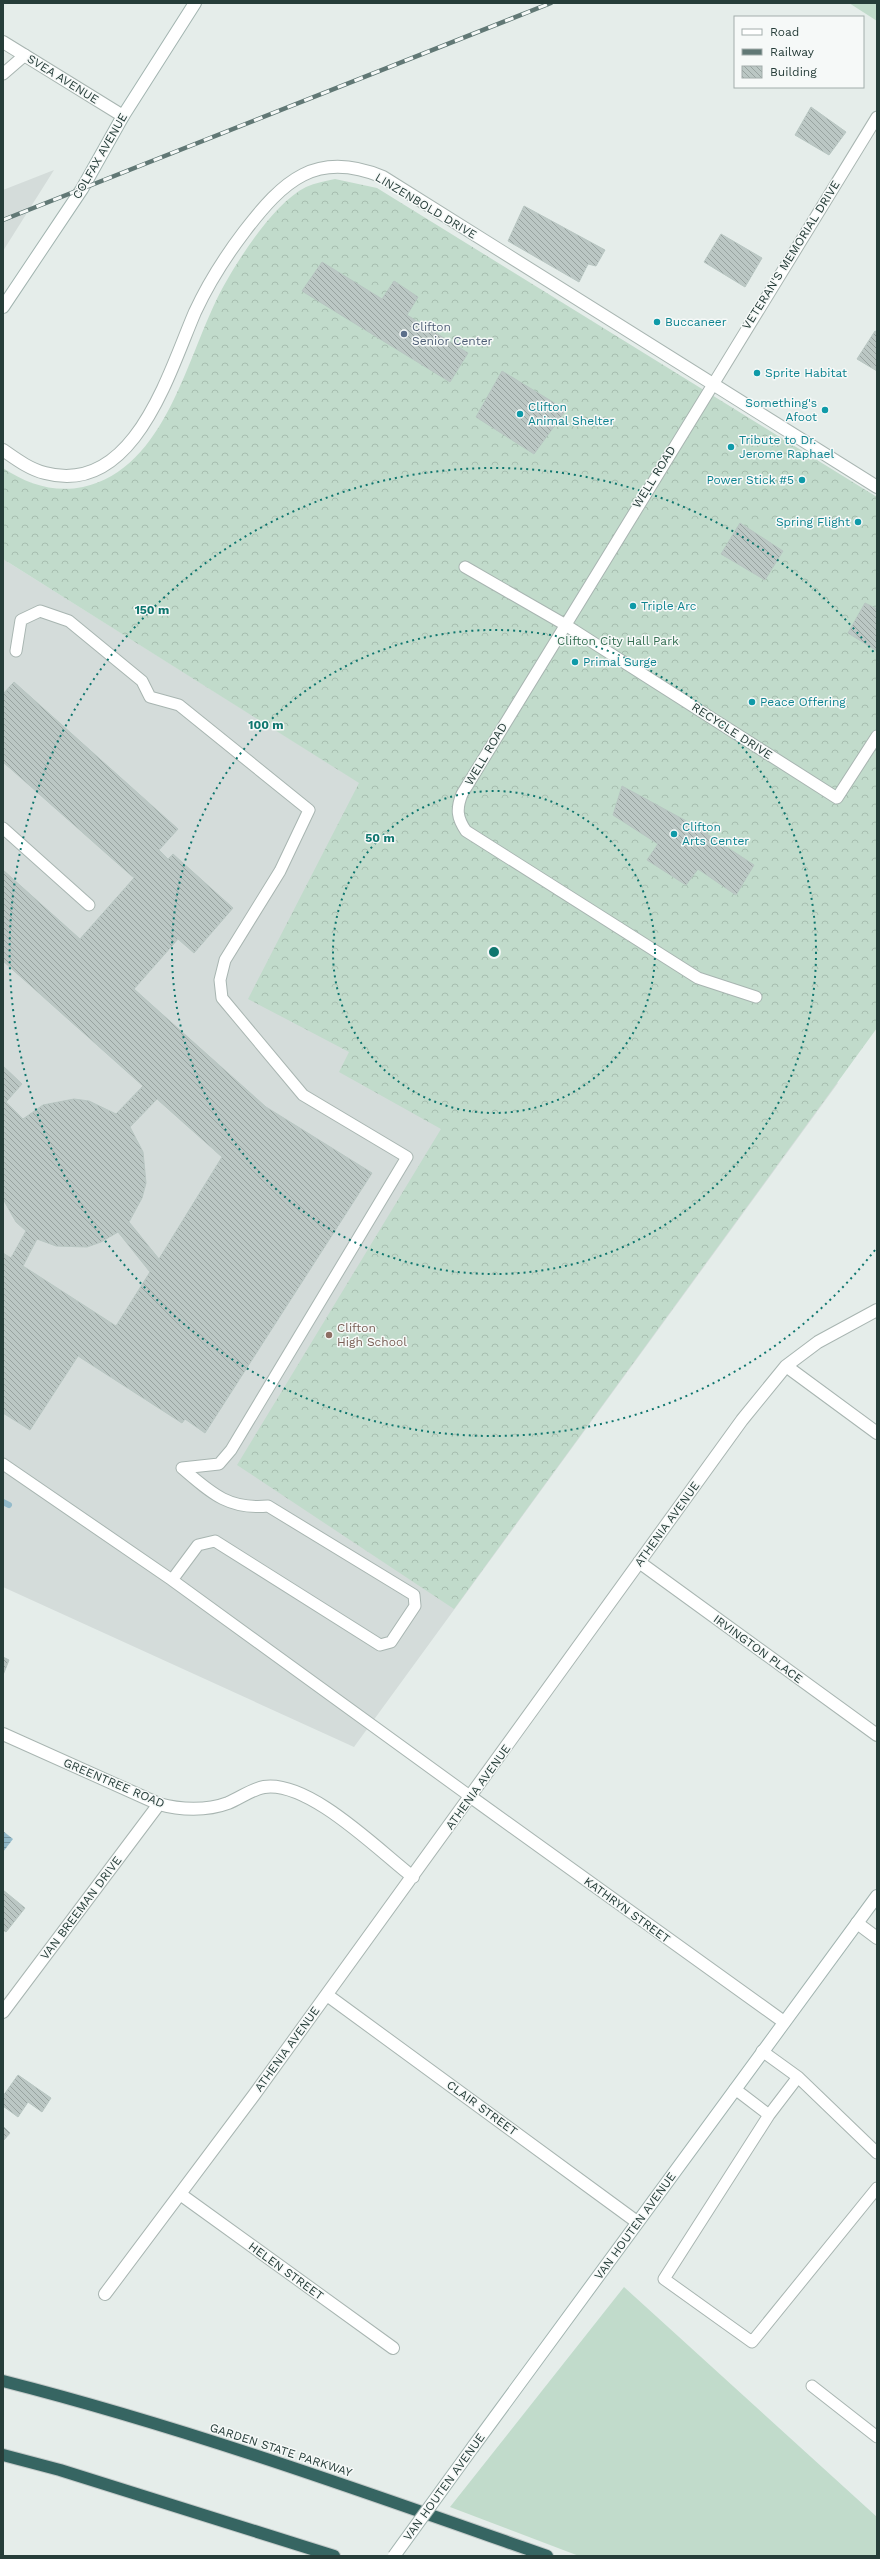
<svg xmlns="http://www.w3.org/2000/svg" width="880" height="2559" font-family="'Work Sans',sans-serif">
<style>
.built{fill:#d4dcda}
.grass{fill:#c1dbcb}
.forest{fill:url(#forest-crowns)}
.water{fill:url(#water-rules)}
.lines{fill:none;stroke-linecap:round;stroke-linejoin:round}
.stream{stroke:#94bbcb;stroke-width:6}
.building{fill:url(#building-back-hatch);stroke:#b8c6c2;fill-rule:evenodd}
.lane-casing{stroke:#a8b5b1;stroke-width:13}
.street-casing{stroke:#a8b5b1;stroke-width:14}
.secondary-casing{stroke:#a2b4b0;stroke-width:14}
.highway-casing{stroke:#c2c9c8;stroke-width:14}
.lane{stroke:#fff;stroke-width:11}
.street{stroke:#fff;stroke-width:12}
.secondary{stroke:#fff;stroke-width:12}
.highway{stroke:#366562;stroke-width:12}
.rail-casing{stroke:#617875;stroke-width:4.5}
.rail{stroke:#f6f9f8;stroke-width:3;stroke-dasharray:9;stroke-linecap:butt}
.secondary-bridge-casing{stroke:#a2b4b0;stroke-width:14;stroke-linecap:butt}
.secondary-bridge{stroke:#fff;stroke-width:12}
.ring{fill:none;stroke:#0f766e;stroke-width:2;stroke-dasharray:2 4}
.culture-dot{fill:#0f9aa8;stroke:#f6f9f8;stroke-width:1.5}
.service-dot{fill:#5c6f8a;stroke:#f6f9f8;stroke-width:1.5}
.education-dot{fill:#8d6e63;stroke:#f6f9f8;stroke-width:1.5}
.labels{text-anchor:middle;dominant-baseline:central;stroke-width:3;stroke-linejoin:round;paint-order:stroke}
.street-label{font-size:12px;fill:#263d39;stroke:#f6f9f8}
.culture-label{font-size:12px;fill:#0d838f;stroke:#f6f9f8;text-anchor:start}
.service-label{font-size:12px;fill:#4e5e75;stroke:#f6f9f8;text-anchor:start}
.park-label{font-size:12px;fill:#356f53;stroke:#f6f9f8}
.education-label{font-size:12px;fill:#785e54;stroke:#f6f9f8;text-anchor:start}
.centre{fill:#0f766e;stroke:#f6f9f8;stroke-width:2}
.ring-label{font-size:12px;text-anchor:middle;font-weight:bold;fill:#0f766e;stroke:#f6f9f8;stroke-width:3;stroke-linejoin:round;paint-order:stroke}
</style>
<defs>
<pattern id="forest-crowns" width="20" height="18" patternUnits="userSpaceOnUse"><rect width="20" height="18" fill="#c1dbcb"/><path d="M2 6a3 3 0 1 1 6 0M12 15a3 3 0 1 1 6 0" fill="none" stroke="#a6bdaf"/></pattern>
<pattern id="water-rules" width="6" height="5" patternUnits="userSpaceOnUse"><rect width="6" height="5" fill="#94bbcb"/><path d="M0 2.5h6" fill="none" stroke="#7999a6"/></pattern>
<pattern id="building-back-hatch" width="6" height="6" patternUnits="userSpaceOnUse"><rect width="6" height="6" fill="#bbc7c4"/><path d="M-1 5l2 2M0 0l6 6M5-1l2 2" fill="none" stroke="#98a3a0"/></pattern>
</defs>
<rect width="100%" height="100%" fill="#e5edea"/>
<!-- built -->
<path class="built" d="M 54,170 L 3,251 L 3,190 Z
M 3,559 L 838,1083 L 354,1747 L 3,1587 Z"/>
<!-- grass -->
<path class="grass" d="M 849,3 L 877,3 L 877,21 Z
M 624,2287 L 877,2517 L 877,2556 L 579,2556 L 450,2507 Z"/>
<!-- forest -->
<path class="forest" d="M 335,179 L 377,188 L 877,497 L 877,1028 L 454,1609 L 237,1465 L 441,1129 L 339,1072 L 349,1052 L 248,999 L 359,783 L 3,559 L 3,468 C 27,484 54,493 83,487 C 167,469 187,354 222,289 C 239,258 274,203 306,187 C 315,183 326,181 335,179 Z"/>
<!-- water -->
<path class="water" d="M 3,1831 L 13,1839 L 3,1852 Z"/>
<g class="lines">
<!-- stream -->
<path class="stream" d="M 3,1502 L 9,1505"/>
</g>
<!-- building -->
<path class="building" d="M 811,107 L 846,132 L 829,155 L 795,135 Z
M 524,206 L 605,250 L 596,266 L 588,264 L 579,282 L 508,241 Z
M 721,234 L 762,258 L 745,287 L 704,262 Z
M 322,262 L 382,299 L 394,281 L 418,297 L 407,315 L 468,353 L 450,382 L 302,291 Z
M 875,331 L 877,332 L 877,371 L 857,359 Z
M 502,371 L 566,410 L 534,454 L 476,417 Z
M 740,523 L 783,551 L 765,580 L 721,554 Z
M 865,603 L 877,609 L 877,651 L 848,633 Z
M 14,682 L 178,829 L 159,850 L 168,859 L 173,854 L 233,908 L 194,953 L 178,939 L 134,989 L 266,1107 L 372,1173 L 205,1433 L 185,1419 L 182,1423 L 78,1356 L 30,1430 L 3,1413 L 3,1253 L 11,1258 L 26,1231 L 16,1222 L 3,1199 L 3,1066 L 22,1084 L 6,1102 L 23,1119 L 43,1105 L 74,1099 L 89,1101 L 116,1114 L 143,1086 L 3,961 L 3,870 L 80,939 L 134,878 L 3,762 L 3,694 ZM 157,1099 L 222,1157 L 159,1259 L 129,1222 L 142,1198 L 146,1183 L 143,1152 L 130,1127 ZM 118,1232 L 150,1272 L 116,1326 L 23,1266 L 37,1239 L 56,1246 L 87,1247 L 101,1242 Z
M 622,786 L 690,823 L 754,865 L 736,895 L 698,869 L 686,885 L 647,860 L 658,844 L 613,815 Z
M 3,1657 L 9,1660 L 3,1675 Z
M 3,1890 L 25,1908 L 6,1932 L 3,1930 Z
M 18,2075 L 51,2098 L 42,2112 L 28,2102 L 18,2117 L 3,2106 L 3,2096 Z
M 3,2126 L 10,2133 L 3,2141 Z"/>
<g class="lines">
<defs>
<path id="lane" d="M 3,74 L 25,55
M 465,567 L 564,624 L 837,798 L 877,736
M 16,651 L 21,620 L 40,611 L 69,621 L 142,681 L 150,697 L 179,705 L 309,810 L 280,871 L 225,960 L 220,980 L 222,998 L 303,1095 L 407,1157 L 231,1450 L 219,1464 L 182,1468
M 3,828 L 89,905
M 756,997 L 698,978 L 466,831 C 457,818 456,809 462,794 L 877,117
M 3,1464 L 172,1580 L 471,1797
M 172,1580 L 198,1545 L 215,1541 L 380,1645 L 391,1642 L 415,1606 L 414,1595 L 268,1506 C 228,1510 210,1492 182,1468
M 762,2051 L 798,2077 L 877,2153
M 798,2077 L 769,2115 L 664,2279 L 752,2342 L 877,2188
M 735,2089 L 769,2115
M 812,2386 L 877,2437"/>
<path id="street" d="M 3,42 L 123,116
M 3,450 C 16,459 29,469 45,473 C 134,497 169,372 195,312 C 208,284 225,257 244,232 C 283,181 316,149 383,177 L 877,487
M 786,1366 L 877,1433
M 639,1562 L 877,1735
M 3,1734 L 159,1804 C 180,1810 207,1811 228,1803 C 240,1798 252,1789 264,1787 C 309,1780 378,1850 413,1877
M 471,1797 L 784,2022
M 857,1923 L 877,1938
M 327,1995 L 637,2222
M 3,2012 L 159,1804
M 180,2194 L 393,2348
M 105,2294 L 254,2095 L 742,1420 L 786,1366 L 818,1342 L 877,1310"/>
<path id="secondary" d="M 3,307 L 82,189 L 123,116 L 195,3
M 473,2447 L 877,1896"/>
<path id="highway" d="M 3,2381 C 188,2428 368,2493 547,2556
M 3,2455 L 60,2470 L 334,2556"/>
</defs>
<!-- lane casing -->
<use href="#lane" class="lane-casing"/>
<!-- street casing -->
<use href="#street" class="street-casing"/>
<!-- secondary casing -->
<use href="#secondary" class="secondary-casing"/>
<!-- highway casing -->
<use href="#highway" class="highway-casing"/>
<!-- lane -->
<use href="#lane" class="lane"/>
<!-- street -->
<use href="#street" class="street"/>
<!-- secondary -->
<use href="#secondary" class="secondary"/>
<!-- highway -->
<use href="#highway" class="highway"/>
<defs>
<path id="rail" d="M 3,220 L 551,3"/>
</defs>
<!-- rail casing -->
<use href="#rail" class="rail-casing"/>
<!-- rail -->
<use href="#rail" class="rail"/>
<defs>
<path id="secondary-bridge" d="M 394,2556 L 473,2447"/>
</defs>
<!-- secondary-bridge casing -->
<use href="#secondary-bridge" class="secondary-bridge-casing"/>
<!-- secondary-bridge -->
<use href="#secondary-bridge" class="secondary-bridge"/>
</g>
<!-- distance rings -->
<g class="ring">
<circle cx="494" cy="952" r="161"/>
<circle cx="494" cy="952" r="322"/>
<path d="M875 1250A484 484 0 1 1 875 654"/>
</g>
<!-- markers -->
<g class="culture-dot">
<circle cx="657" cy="322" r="4"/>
<circle cx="757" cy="373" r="4"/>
<circle cx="825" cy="410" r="4"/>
<circle cx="520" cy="414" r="4"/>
<circle cx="731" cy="447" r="4"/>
<circle cx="802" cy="480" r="4"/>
<circle cx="858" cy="522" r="4"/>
<circle cx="633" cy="606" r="4"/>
<circle cx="575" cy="662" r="4"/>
<circle cx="752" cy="702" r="4"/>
<circle cx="674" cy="834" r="4"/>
</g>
<circle class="service-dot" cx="404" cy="334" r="4"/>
<circle class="education-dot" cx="329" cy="1335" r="4"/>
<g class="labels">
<!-- street labels -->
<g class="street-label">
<text transform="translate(63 79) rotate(32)">SVEA AVENUE</text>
<text transform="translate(100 156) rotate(-60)">COLFAX AVENUE</text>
<text transform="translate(426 206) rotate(31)">LINZENBOLD DRIVE</text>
<text transform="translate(791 255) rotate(-58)">VETERAN'S MEMORIAL DRIVE</text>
<text transform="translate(654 477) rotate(-58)">WELL ROAD</text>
<text transform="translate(732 731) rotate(33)">RECYCLE DRIVE</text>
<text transform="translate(486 754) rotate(-59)">WELL ROAD</text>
<text transform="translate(667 1524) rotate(-54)">ATHENIA AVENUE</text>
<text transform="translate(758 1649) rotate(36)">IRVINGTON PLACE</text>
<text transform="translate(114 1783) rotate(23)">GREENTREE ROAD</text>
<text transform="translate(478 1787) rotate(-54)">ATHENIA AVENUE</text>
<text transform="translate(81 1908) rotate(-53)">VAN BREEMAN DRIVE</text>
<text transform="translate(627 1910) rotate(36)">KATHRYN STREET</text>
<text transform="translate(287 2049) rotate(-54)">ATHENIA AVENUE</text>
<text transform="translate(482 2108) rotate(36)">CLAIR STREET</text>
<text transform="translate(635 2226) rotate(-54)">VAN HOUTEN AVENUE</text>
<text transform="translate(286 2271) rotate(36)">HELEN STREET</text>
<text transform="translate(281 2450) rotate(18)">GARDEN STATE PARKWAY</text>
<text transform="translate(444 2487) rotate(-54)">VAN HOUTEN AVENUE</text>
</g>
<!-- culture labels -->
<g class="culture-label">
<text x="665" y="322">Buccaneer</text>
<text x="765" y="373">Sprite Habitat</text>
<text x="817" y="403" text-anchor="end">Something's<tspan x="817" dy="14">Afoot</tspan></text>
<text x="528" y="407">Clifton<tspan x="528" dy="14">Animal Shelter</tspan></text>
<text x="739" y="440">Tribute to Dr.<tspan x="739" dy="14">Jerome Raphael</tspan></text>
<text x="794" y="480" text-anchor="end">Power Stick #5</text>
<text x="850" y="522" text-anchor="end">Spring Flight</text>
<text x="641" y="606">Triple Arc</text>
<text x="583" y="662">Primal Surge</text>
<text x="760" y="702">Peace Offering</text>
<text x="682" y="827">Clifton<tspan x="682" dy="14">Arts Center</tspan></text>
</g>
<!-- service labels -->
<g class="service-label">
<text x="412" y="327">Clifton<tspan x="412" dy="14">Senior Center</tspan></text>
</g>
<!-- park labels -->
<g class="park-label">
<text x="618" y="641">Clifton City Hall Park</text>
</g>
<!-- education labels -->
<g class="education-label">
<text x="337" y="1328">Clifton<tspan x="337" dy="14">High School</tspan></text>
</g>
</g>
<circle cx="494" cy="952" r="6" class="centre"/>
<g class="ring-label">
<text x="152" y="614">150 m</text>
<text x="266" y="729">100 m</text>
<text x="380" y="842">50 m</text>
</g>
<!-- border -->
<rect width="880" height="2559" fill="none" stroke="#263d39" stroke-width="8"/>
<!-- legend -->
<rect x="734" y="16" width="130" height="72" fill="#f6f9f8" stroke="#a3aeac"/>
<rect x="742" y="29" width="20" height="6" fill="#ffffff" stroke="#a3aeac"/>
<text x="770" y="36" font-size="12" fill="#263d39">Road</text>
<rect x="742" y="49" width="20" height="6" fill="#617875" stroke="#a3aeac"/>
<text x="770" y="56" font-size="12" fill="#263d39">Railway</text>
<rect x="742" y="66" width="20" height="12" fill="url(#building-back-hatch)" stroke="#a3aeac"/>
<text x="770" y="76" font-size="12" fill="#263d39">Building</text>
</svg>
